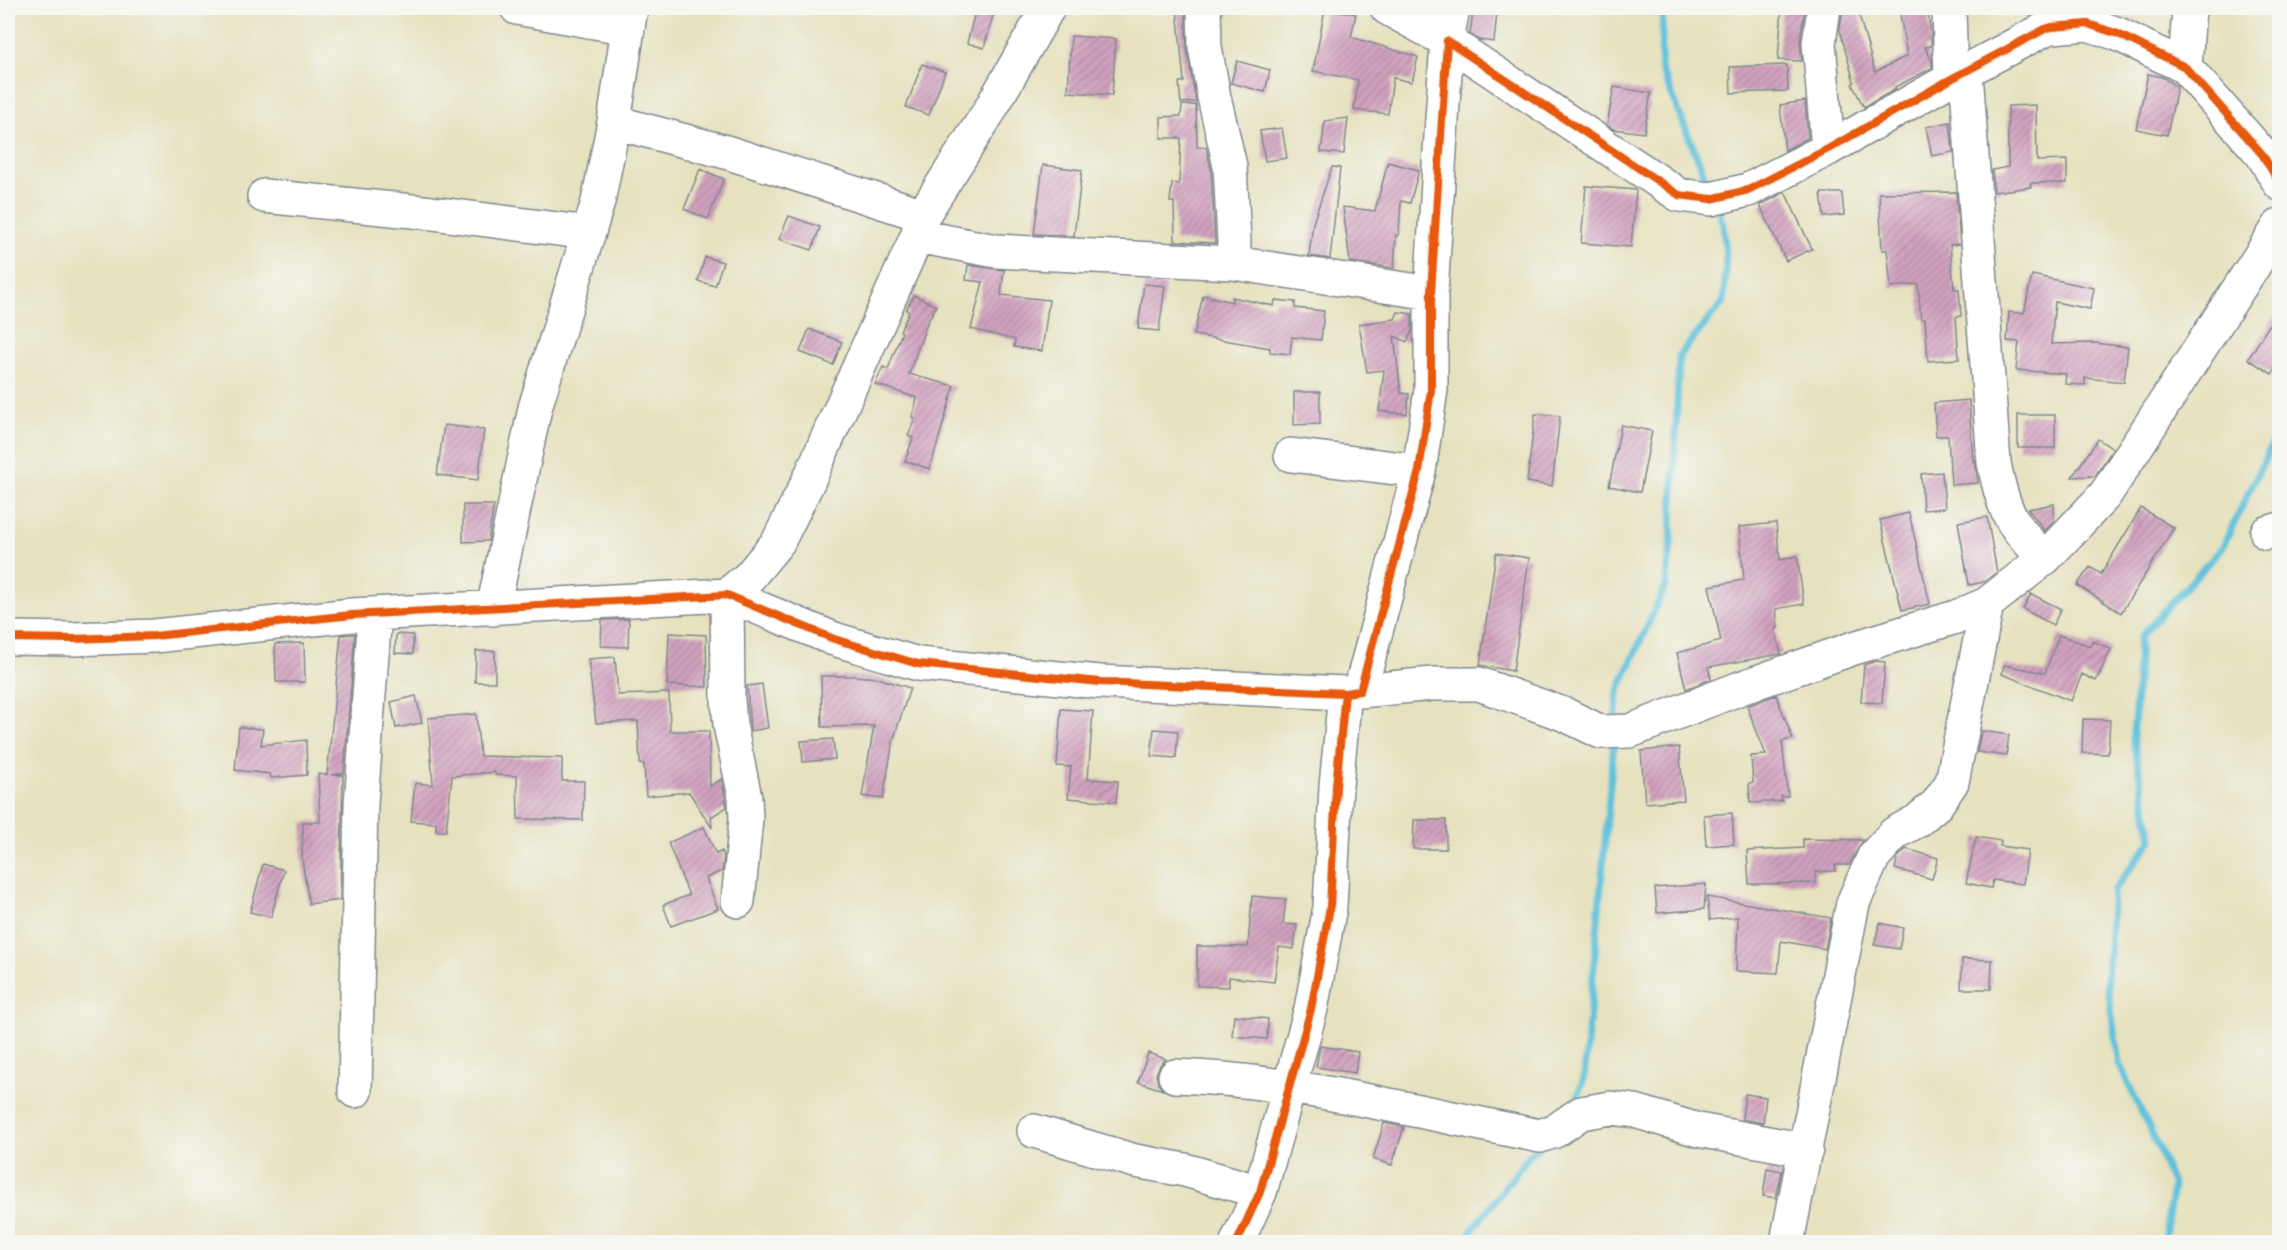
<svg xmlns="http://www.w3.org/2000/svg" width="2287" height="1250" font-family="'Patrick Hand',sans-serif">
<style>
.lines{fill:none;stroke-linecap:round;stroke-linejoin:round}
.stream{stroke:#5dc1db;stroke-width:7}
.building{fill:url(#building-hatch)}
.minor-casing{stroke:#80888e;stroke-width:36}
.minor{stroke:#fff;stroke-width:33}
.cycleway-casing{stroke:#f6f6f2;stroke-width:11}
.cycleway{stroke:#e8590c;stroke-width:8}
</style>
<defs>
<pattern id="building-hatch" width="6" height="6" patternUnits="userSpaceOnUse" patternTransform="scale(1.5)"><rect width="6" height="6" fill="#d2a2bf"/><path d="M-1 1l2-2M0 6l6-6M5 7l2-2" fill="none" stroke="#aa849e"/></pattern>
</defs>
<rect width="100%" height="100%" fill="#f6f6f2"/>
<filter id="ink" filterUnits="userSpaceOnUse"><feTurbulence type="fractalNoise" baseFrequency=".0167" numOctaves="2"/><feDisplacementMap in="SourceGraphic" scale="12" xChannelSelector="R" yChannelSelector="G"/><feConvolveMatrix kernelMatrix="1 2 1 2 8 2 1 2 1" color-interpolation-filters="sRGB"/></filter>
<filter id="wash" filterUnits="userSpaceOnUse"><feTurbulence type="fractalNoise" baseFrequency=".008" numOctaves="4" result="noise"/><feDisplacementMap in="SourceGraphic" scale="24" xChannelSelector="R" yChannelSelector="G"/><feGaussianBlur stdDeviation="1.35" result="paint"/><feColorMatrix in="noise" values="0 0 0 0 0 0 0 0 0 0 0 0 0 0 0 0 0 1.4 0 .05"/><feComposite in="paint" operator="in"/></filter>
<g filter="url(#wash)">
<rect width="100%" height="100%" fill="#e6e1be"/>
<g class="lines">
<!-- stream -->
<path class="stream" d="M 1663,8 L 1661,68 L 1710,189
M 1615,724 L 1618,691 L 1666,585 L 1671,545 L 1679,356 L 1724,301 L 1726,253 L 1723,224 L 1716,205
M 1575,1105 L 1584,1078 L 1614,741
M 1463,1242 L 1532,1152 L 1540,1147
M 2164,1242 L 2173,1186 L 2158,1147 L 2119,1064 L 2107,981 L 2113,891 L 2152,840 L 2133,739 L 2140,637 L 2222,548 L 2275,438 L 2280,420"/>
</g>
<g id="blocks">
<!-- building -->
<path class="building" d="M 976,8 L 995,8 L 984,48 L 967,43 Z
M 1177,8 L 1185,8 L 1187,50 L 1196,102 L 1181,103 L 1179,82 L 1184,82 Z
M 1782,8 L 1805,8 L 1800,40 L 1802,61 L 1778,60 Z
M 1857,8 L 1875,72 L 1907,56 L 1899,8 L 1907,8 L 1909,12 L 1927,8 L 1931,34 L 1931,46 L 1925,47 L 1932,61 L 1932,68 L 1895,87 L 1896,89 L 1864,107 L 1852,84 L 1854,82 L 1840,31 L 1842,12 Z
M 1325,9 L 1356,14 L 1351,37 L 1418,57 L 1412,82 L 1393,78 L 1388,114 L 1354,110 L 1358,80 L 1313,71 Z
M 1473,10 L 1497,13 L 1494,42 L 1479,40 L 1470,34 Z
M 1071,36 L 1116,39 L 1112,95 L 1068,92 Z
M 1237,61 L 1270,70 L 1265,92 L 1231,83 Z
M 922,64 L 945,72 L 929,115 L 906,107 Z
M 1787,65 L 1788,91 L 1731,93 L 1730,67 Z
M 2148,74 L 2162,77 L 2177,87 L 2167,135 L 2136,129 Z
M 1614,87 L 1651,93 L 1644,133 L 1613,129 L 1607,125 Z
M 1805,101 L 1808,138 L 1785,150 L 1780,105 Z
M 1182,105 L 1196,105 L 1197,147 L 1206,147 L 1211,169 L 1215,243 L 1175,241 L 1174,202 L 1170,202 L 1172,183 L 1179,184 L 1181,138 L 1161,138 L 1161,117 L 1181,116 Z
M 2036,105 L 2037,161 L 2067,160 L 2067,183 L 2030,183 L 2031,187 L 1994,192 L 1992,170 L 2008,167 L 2008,106 Z
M 1348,118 L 1344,154 L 1321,152 L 1325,121 Z
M 1950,122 L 1953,152 L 1932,156 L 1926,127 Z
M 1282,128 L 1287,158 L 1265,161 L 1260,131 Z
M 1388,162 L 1419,170 L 1410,203 L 1401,201 L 1399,235 L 1396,235 L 1394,268 L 1350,262 L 1343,207 L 1375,211 Z
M 1043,165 L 1082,170 L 1074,236 L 1034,234 Z
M 1332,167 L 1340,168 L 1330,259 L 1309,256 L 1313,223 Z
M 700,169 L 724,179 L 708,219 L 684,209 Z
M 1586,186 L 1636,190 L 1631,247 L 1581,243 Z
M 1785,192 L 1812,249 L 1786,261 L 1760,205 Z
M 1956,192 L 1960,244 L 1950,245 L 1954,289 L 1959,289 L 1961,316 L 1956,317 L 1959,359 L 1928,361 L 1925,319 L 1921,319 L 1918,284 L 1891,287 L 1887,250 L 1882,250 L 1879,193 Z
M 1821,193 L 1842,193 L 1844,215 L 1824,217 Z
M 789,216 L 820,227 L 812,250 L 779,239 Z
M 705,257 L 723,262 L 715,286 L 698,281 Z
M 968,265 L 1004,270 L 1001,295 L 1049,300 L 1042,351 L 1014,347 L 1015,340 L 971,329 L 983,282 L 966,280 Z
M 2032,275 L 2094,288 L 2090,309 L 2055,302 L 2051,344 L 2094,343 L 2128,347 L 2124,382 L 2085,378 L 2085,385 L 2065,384 L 2066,374 L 2016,370 L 2019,342 L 2007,341 L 2009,312 L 2024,313 Z
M 1144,284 L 1165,286 L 1159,331 L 1138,329 Z
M 914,295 L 936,306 L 927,323 L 909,374 L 954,386 L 930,469 L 905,461 L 913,438 L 908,436 L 915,418 L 912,417 L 917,398 L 875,384 L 883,367 L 888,369 L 902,332 L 900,331 L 909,312 L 906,310 Z
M 1203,295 L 1232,302 L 1232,297 L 1274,306 L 1275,300 L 1295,302 L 1295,308 L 1324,311 L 1321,340 L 1292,337 L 1290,354 L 1270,352 L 1270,348 L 1194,335 Z
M 2280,308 L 2280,362 L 2272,374 L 2248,359 Z
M 1398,312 L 1412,314 L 1412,331 L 1407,342 L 1394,336 L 1401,393 L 1409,394 L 1407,414 L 1379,411 L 1384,370 L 1367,372 L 1359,324 L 1395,319 Z
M 809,329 L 842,342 L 833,365 L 800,352 Z
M 1294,392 L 1320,392 L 1320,424 L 1294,425 Z
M 1969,400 L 1973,461 L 1975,460 L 1978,483 L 1951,485 L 1948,436 L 1936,436 L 1934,403 Z
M 1535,414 L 1560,416 L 1552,486 L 1527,482 Z
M 2018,415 L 2055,415 L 2055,448 L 2018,448 Z
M 444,425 L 484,430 L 478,480 L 437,475 Z
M 1621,425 L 1652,431 L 1640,492 L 1609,486 Z
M 2098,439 L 2113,449 L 2095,476 L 2072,477 Z
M 1942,472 L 1945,508 L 1923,510 L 1921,474 Z
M 2054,504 L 2054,521 L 2045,531 L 2028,509 Z
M 463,505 L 494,505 L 488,541 L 463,542 Z
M 2141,508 L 2174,528 L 2121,613 L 2077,585 L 2090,567 L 2101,574 Z
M 1909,513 L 1930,604 L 1902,610 L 1880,520 Z
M 1987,517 L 1997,572 L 1984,582 L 1969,585 L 1958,522 Z
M 1776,523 L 1780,560 L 1797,556 L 1804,604 L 1776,609 L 1778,628 L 1775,629 L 1781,654 L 1708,667 L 1711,679 L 1686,689 L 1677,653 L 1721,641 L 1709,586 L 1744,580 L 1739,527 Z
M 1496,553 L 1529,558 L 1513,671 L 1480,665 Z
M 2031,594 L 2061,609 L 2053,625 L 2023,609 Z
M 629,619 L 628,647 L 601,646 L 602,620 Z
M 669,633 L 706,635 L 707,687 L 667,685 Z
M 355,634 L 344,773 L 331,775 L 343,775 L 340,900 L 309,904 L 302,859 L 303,822 L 320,822 L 318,774 L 327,775 L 341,635 Z
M 396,634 L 413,635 L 413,654 L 395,653 Z
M 2059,635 L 2090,646 L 2093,641 L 2111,649 L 2096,681 L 2082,674 L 2071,701 L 2002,674 L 2004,665 L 2045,673 Z
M 304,643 L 305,682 L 276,682 L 275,644 Z
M 476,651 L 495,651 L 495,682 L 475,682 Z
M 615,657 L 618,695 L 669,693 L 670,731 L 709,731 L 710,786 L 722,779 L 727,807 L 711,817 L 712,828 L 689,792 L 646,796 L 644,764 L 640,764 L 638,721 L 596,723 L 588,659 Z
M 1876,661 L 1885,662 L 1882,703 L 1861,702 L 1864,665 Z
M 821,676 L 854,676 L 878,678 L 910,688 L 893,741 L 883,799 L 862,796 L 874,726 L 822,727 Z
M 762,684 L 768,728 L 750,731 L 747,686 Z
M 1776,695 L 1793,739 L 1782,741 L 1788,796 L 1782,797 L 1781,795 L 1782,801 L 1750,803 L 1749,783 L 1753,783 L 1751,756 L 1766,755 L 1747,706 Z
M 416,696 L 422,723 L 396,728 L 391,702 Z
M 1061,709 L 1093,711 L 1088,779 L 1118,781 L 1116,802 L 1068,798 L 1071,767 L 1057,766 Z
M 476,714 L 480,756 L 562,758 L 562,781 L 584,781 L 583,820 L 518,819 L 517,776 L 495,775 L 495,772 L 452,776 L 446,831 L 436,831 L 436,823 L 411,821 L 415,783 L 433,785 L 428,718 Z
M 2083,719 L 2110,720 L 2108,754 L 2082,753 Z
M 239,727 L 263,729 L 261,745 L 306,740 L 307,775 L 271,778 L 270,774 L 235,770 Z
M 1154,729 L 1178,731 L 1176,758 L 1151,756 Z
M 1981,731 L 2009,735 L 2006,756 L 1977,752 Z
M 833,739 L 835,759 L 803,762 L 801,741 Z
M 1679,747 L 1684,800 L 1645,803 L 1641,751 Z
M 1732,813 L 1734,844 L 1706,846 L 1704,815 Z
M 1414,820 L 1446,820 L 1446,849 L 1413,849 Z
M 704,827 L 716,854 L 722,851 L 724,856 L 722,871 L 706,878 L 718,909 L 671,926 L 663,905 L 689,895 L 668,843 Z
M 1976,837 L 2001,841 L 2000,846 L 2028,850 L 2023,884 L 1993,880 L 1991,888 L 1966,883 Z
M 1803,839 L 1863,840 L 1849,865 L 1835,865 L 1836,871 L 1815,872 L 1816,883 L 1749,884 L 1747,851 L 1803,848 Z
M 1906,849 L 1938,858 L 1932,879 L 1895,869 L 1897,858 Z
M 263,864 L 284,870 L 271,917 L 250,912 Z
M 1706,884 L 1704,909 L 1657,913 L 1655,888 Z
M 1252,896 L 1286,899 L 1283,924 L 1297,925 L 1294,949 L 1279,947 L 1274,982 L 1229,977 L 1229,987 L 1197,986 L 1197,946 L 1248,947 Z
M 1707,897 L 1831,918 L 1825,949 L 1781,941 L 1778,973 L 1736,971 L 1738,917 L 1710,920 Z
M 1880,923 L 1903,928 L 1899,949 L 1874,945 Z
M 1962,959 L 1992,960 L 1991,989 L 1961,989 Z
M 1234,1015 L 1268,1019 L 1267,1039 L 1232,1036 Z
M 1320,1046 L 1358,1052 L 1355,1073 L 1316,1067 Z
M 1148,1053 L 1166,1059 L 1160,1065 L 1156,1074 L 1158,1084 L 1163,1090 L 1138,1082 Z
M 1745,1094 L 1766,1097 L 1763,1123 L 1742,1119 Z
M 1384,1123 L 1404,1127 L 1392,1165 L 1373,1159 Z
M 1767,1168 L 1782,1171 L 1776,1198 L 1763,1196 Z"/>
</g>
</g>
<g filter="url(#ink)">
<use href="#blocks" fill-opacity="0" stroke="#80888e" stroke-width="1.5"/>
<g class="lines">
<defs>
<path id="minor" d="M 517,8 L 628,28
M 1204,8 L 1205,47 L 1214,97 L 1230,166 L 1234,241 L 1233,263
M 1387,8 L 1447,41 L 1453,8
M 1824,8 L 1819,43 L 1828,149
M 1949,8 L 1951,79
M 2185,67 L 2189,8
M 1966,72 L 1994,463 C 2003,510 2010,525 2045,558
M 614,122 L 726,152 L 923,215
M 264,196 L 432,213 L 589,233
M 917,236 L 996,251 L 1233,263 L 1431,293
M 1291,455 L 1419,471
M 2267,533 L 2280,529
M 493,609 L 535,408 L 598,202 L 614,122 L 631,8
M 8,638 L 72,639 L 154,636 L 352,615 L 727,595 L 834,639 L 918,664 L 1100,682 L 1345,693
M 1360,691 L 1432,684 L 1479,684 L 1566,715 L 1601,732 L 1630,731 L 1743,687 L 1854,648 L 1956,617 L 1987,604 L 2045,558 L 2105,495 L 2280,225
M 738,901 L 746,819 L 745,797 L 730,725 L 728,700 L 727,595 L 749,577 L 778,542 L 808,482 L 917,236 L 923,215 L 990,110 L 1048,8
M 1175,1076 C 1298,1080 1420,1113 1540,1136 L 1555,1131 L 1581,1113 L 1611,1108 L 1635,1111 L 1698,1130 L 1806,1150
M 355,1091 L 361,804 L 375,614
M 1034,1131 L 1135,1161 L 1185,1170 L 1260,1192
M 1237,1242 L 1260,1192 L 1311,1009 L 1330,907 L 1336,786 L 1345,693 L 1360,691 L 1419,471 L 1431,390 L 1431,293 L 1447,41 L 1679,195 L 1711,199 L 1748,190 L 1828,149 L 1951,79 L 2045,29 L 2052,27 L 2088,24 L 2118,34 L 2185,67 L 2262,154 L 2280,184
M 1787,1242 L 1853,903 L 1874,856 L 1895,833 L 1917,821 L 1937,804 L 1952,782 L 1987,604"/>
</defs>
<!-- minor casing -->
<use href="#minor" class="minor-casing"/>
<!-- minor -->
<use href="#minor" class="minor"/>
<defs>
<path id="cycleway" d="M 8,638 L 72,639 L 154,636 L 352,615 L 727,595 L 834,639 L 918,664 L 1100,682 L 1345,693
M 1237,1242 L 1260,1192 L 1311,1009 L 1330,907 L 1336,786 L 1345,693 L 1360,691 L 1419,471 L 1431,390 L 1431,293 L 1447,41 L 1679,195 L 1711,199 L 1748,190 L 1828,149 L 1951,79 L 2045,29 L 2052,27 L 2088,24 L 2118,34 L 2185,67 L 2262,154 L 2280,184"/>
</defs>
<!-- cycleway casing -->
<use href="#cycleway" class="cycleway-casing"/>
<!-- cycleway -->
<use href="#cycleway" class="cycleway"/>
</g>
</g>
<!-- margin -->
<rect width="2287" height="1250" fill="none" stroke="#f6f6f2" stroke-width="30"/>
</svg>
